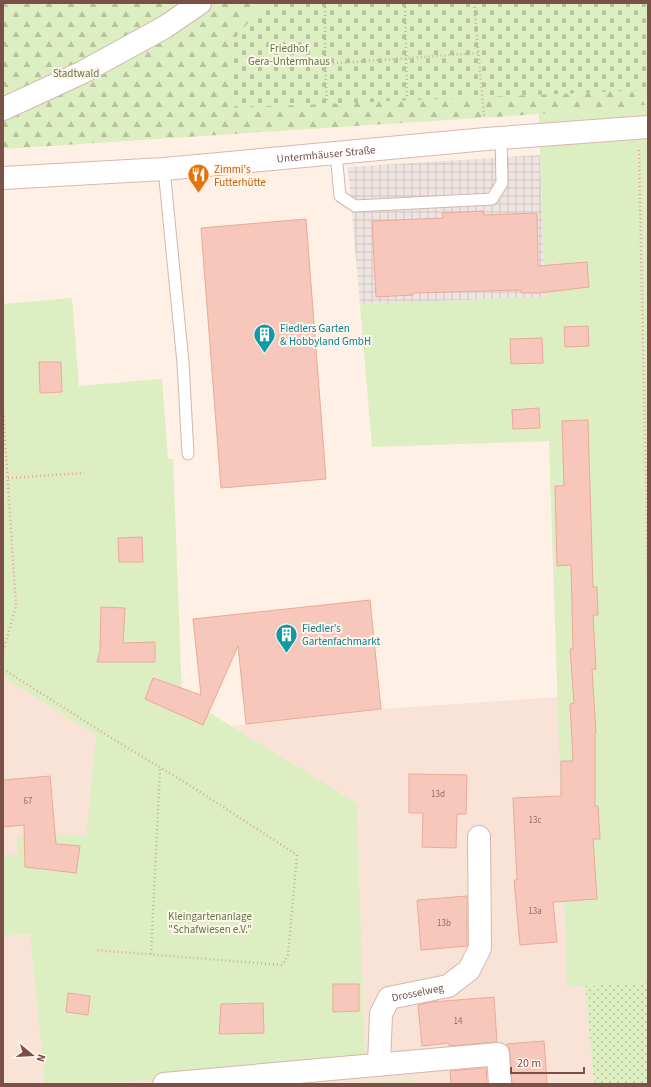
<svg xmlns="http://www.w3.org/2000/svg" width="651" height="1087" font-family="'Source Sans 3',sans-serif">
<style>
.residential{fill:#f9e3d6}
.industrial{fill:url(#industrial-grid)}
.grass{fill:url(#grass-dots)}
.forest{fill:url(#forest-firs)}
.cemetery{fill:url(#cemetery-stones)}
.garden{fill:#dceec2}
.building{fill:#f6c7ba;stroke:#eba999}
.lines{fill:none;stroke-linecap:round;stroke-linejoin:round}
.service-casing{stroke:#d4b7ac;stroke-width:13}
.minor-casing{stroke:#d4b7ac;stroke-width:24}
.secondary-casing{stroke:#dab7ac;stroke-width:24}
.path{stroke:#dca99d;stroke-width:2.5;stroke-dasharray:1 3;stroke-linecap:butt}
.service{stroke:#fff;stroke-width:11}
.minor{stroke:#fff;stroke-width:22}
.secondary{stroke:#fff;stroke-width:22}
.labels{text-anchor:middle;dominant-baseline:central;stroke-width:4;stroke-linejoin:round;paint-order:stroke}
.number-label{font-size:9px;fill:#996e64}
.park-label{font-size:11px;fill:#5a7b3c;stroke:#fff5ed}
.street-label{font-size:11px;fill:#7a5047;stroke:#fff5ed}
.food-label{font-size:11px;fill:#c56008;stroke:#fff5ed;text-anchor:start}
.culture-label{font-size:11px;fill:#0d838f;stroke:#fff5ed;text-anchor:start}
</style>
<defs>
<pattern id="industrial-grid" width="8" height="8" patternUnits="userSpaceOnUse"><rect width="8" height="8" fill="#eee4e0"/><path d="M0 4h8M4 0v8" fill="none" stroke="#d0c5c2"/></pattern>
<pattern id="grass-dots" width="8" height="8" patternUnits="userSpaceOnUse"><rect width="8" height="8" fill="#dceec2"/><path d="M2 2h.1M6 6h.1" fill="none" stroke="#b7c39f" stroke-width="1.8" stroke-linecap="round"/></pattern>
<pattern id="forest-firs" width="22" height="20" patternUnits="userSpaceOnUse"><rect width="22" height="20" fill="#dceec2"/><path d="M5 1l3.5 6h-7zM16 11l3.5 6h-7z" fill="#b7c39f"/></pattern>
<pattern id="cemetery-stones" width="16" height="16" patternUnits="userSpaceOnUse"><rect width="16" height="16" fill="#dceec2"/><path d="M2 7V4a2 2 0 0 1 4 0v3zM10 15v-3a2 2 0 0 1 4 0v3z" fill="#b7c39f"/></pattern>
</defs>
<rect width="100%" height="100%" fill="#fef0e5"/>
<!-- residential -->
<path class="residential" d="M 3,677 L 96,735 L 86,835 L 18,835 L 17,855 L 3,855 Z
M 558,697 L 567,986 L 585,986 L 594,1084 L 103,1084 L 365,1059 L 357,803 L 231,726 L 381,709 Z
M 30,934 L 45,1084 L 3,1084 L 3,936 Z"/>
<!-- industrial -->
<path class="industrial" d="M 540,155 L 545,297 L 360,304 L 348,167 Z"/>
<!-- grass -->
<path class="grass" d="M 648,982 L 648,1084 L 594,1084 L 585,986 Z"/>
<!-- forest -->
<path class="forest" d="M 3,3 L 648,3 L 648,105 L 539,114 L 3,149 Z"/>
<!-- cemetery -->
<path class="cemetery" d="M 265,3 L 648,3 L 648,90 L 231,108 L 230,44 Z"/>
<!-- garden -->
<path class="garden" d="M 648,105 L 648,982 L 567,987 L 549,441 L 372,447 L 360,304 L 545,297 L 539,114 Z
M 72,298 L 79,386 L 162,379 L 168,459 L 173,459 L 182,696 L 357,803 L 365,1060 L 103,1084 L 45,1084 L 30,934 L 3,936 L 3,855 L 17,855 L 17,835 L 86,835 L 96,735 L 3,677 L 3,304 Z
M 413,1080 L 414,1084 L 339,1084 Z"/>
<!-- building -->
<path class="building" d="M 483,211 L 483,215 L 537,213 L 538,266 L 587,262 L 589,287 L 539,293 L 521,293 L 521,290 L 413,293 L 413,295 L 376,297 L 372,221 L 443,218 L 442,213 Z
M 306,219 L 326,479 L 221,488 L 201,228 Z
M 588,326 L 589,346 L 565,347 L 564,327 Z
M 542,338 L 543,363 L 511,364 L 510,339 Z
M 39,362 L 61,362 L 62,392 L 40,393 Z
M 539,408 L 540,428 L 513,429 L 512,410 Z
M 588,420 L 593,587 L 597,587 L 598,615 L 593,615 L 596,669 L 592,669 L 596,733 L 595,733 L 595,806 L 598,806 L 600,839 L 593,839 L 597,899 L 553,902 L 557,942 L 520,945 L 514,880 L 517,880 L 513,798 L 561,796 L 561,761 L 573,761 L 570,704 L 574,703 L 570,649 L 573,649 L 571,565 L 557,566 L 555,486 L 564,486 L 562,421 Z
M 142,537 L 143,562 L 119,562 L 118,538 Z
M 370,600 L 381,709 L 246,724 L 238,646 L 203,725 L 145,699 L 153,678 L 201,695 L 193,619 Z
M 101,607 L 125,608 L 123,643 L 155,642 L 155,662 L 97,662 L 100,651 Z
M 409,774 L 467,775 L 466,814 L 457,814 L 456,848 L 422,847 L 423,813 L 409,813 Z
M 50,776 L 56,844 L 80,846 L 76,873 L 25,867 L 24,825 L 3,827 L 3,780 Z
M 467,896 L 467,946 L 421,950 L 417,900 Z
M 333,984 L 359,984 L 359,1011 L 333,1012 Z
M 68,993 L 90,996 L 88,1015 L 66,1012 Z
M 494,997 L 497,1042 L 449,1046 L 449,1043 L 422,1046 L 418,1005 L 432,1002 Z
M 263,1003 L 264,1033 L 219,1034 L 221,1004 Z
M 544,1041 L 547,1084 L 512,1084 L 510,1053 L 509,1047 L 506,1044 Z
M 486,1068 L 487,1084 L 451,1084 L 450,1071 Z"/>
<g class="lines">
<defs>
<path id="service" d="M 336,153 L 340,196 L 355,206 L 492,199 L 502,183 L 501,138
M 164,169 L 183,363 L 188,454"/>
<g id="minor">
<path d="M 3,109 L 83,72 L 165,27 L 200,3"/>
<path id="s1" d="M 379,1065 L 381,1014 L 389,998 L 448,986 L 469,970 L 480,948 L 479,837"/>
<path d="M 164,1084 L 498,1054 L 500,1084"/>
</g>
<g id="secondary">
<path id="s2" d="M 3,178 L 164,169 L 486,139 L 648,127"/>
</g>
</defs>
<!-- service casing -->
<use href="#service" class="service-casing"/>
<!-- minor casing -->
<use href="#minor" class="minor-casing"/>
<!-- secondary casing -->
<use href="#secondary" class="secondary-casing"/>
<!-- path -->
<path class="path" d="M 325,3 L 325,64 L 327,103
M 405,3 L 407,98
M 474,3 L 484,116
M 325,64 L 479,53
M 639,150 L 648,578
M 3,408 L 16,606 L 3,652
M 8,478 L 84,473
M 3,669 L 110,737 L 194,788 L 297,855 L 288,955 L 282,965 L 95,950
M 151,954 L 160,768"/>
<!-- service -->
<use href="#service" class="service"/>
<!-- minor -->
<use href="#minor" class="minor"/>
<!-- secondary -->
<use href="#secondary" class="secondary"/>
</g>
<!-- icons -->
<defs>
<symbol id="restaurant-pin" viewBox="-11 -11 22 30"><path d="M0 17L-7.5 6A9.5 9.5 0 1 1 7.5 6Z" fill="#e8710a" stroke="#fff5ed"/><path d="M-5-6h1v4h1v-4h1v4h1v-4h1v5L-1.5 .5V6h-2V.5L-5-1ZM5-6V6H3V1.5H1.5Q1.5-4 5-6Z" fill="#fff"/></symbol>
<symbol id="building-pin" viewBox="-11 -11 22 30"><path d="M0 17L-7.5 6A9.5 9.5 0 1 1 7.5 6Z" fill="#0f9aa8" stroke="#fff5ed"/><path d="M-4-6H4V6H1V3H-1V6H-4ZM-2.5-4.3h1.7v1.8h-1.7ZM.8-4.3h1.7v1.8H.8ZM-2.5-1h1.7V.8h-1.7ZM.8-1h1.7V.8H.8Z" fill="#fff"/></symbol>
</defs>
<g fill-rule="evenodd">
<use href="#restaurant-pin" x="186" y="162" width="25" height="34"/>
<use href="#building-pin" x="252" y="322" width="25" height="34"/>
<use href="#building-pin" x="274" y="622" width="25" height="34"/>
</g>
<g class="labels">
<!-- number labels -->
<g class="number-label">
<text x="438" y="794">13d</text>
<text x="28" y="801">67</text>
<text x="535" y="820">13c</text>
<text x="535" y="911">13a</text>
<text x="444" y="923">13b</text>
<text x="458" y="1021">14</text>
</g>
<!-- park labels -->
<g class="park-label">
<text x="289" y="48">Friedhof<tspan x="289" dy="13">Gera-Untermhaus</tspan></text>
<text x="76" y="73">Stadtwald</text>
<text x="210" y="916">Kleingartenanlage<tspan x="210" dy="13">"Schafwiesen e.V."</tspan></text>
</g>
<!-- street labels -->
<g class="street-label">
<text stroke="none"><textPath href="#s2" startOffset="324">Untermhäuser Straße</textPath></text>
<text stroke="none"><textPath href="#s1" startOffset="98">Drosselweg</textPath></text>
</g>
<!-- food labels -->
<g class="food-label">
<text x="214" y="169">Zimmi's<tspan x="214" dy="13">Futterhütte</tspan></text>
</g>
<!-- culture labels -->
<g class="culture-label">
<text x="280" y="328">Fiedlers Garten<tspan x="280" dy="13">&amp; Hobbyland GmbH</tspan></text>
<text x="302" y="628">Fiedler's<tspan x="302" dy="13">Gartenfachmarkt</tspan></text>
</g>
</g>
<!-- border -->
<rect width="651" height="1087" fill="none" stroke="#7a5047" stroke-width="8"/>
<!-- north arrow -->
<g transform="translate(32 1055) rotate(108)" stroke="#fff5ed" stroke-width="3" paint-order="stroke">
<path d="M0-3L7 15L0 10L-7 15Z" fill="#7a5047"/>
<text y="-6" font-size="11" font-weight="bold" text-anchor="middle" fill="#7a5047">N</text>
</g>
<!-- scale -->
<path d="M511 1067v6h73v-6" fill="none" stroke="#7a5047" stroke-width="2"/>
<text x="517" y="1067" font-size="12" fill="#7a5047" stroke="#fff5ed" stroke-width="3" paint-order="stroke">20 m</text>
</svg>
